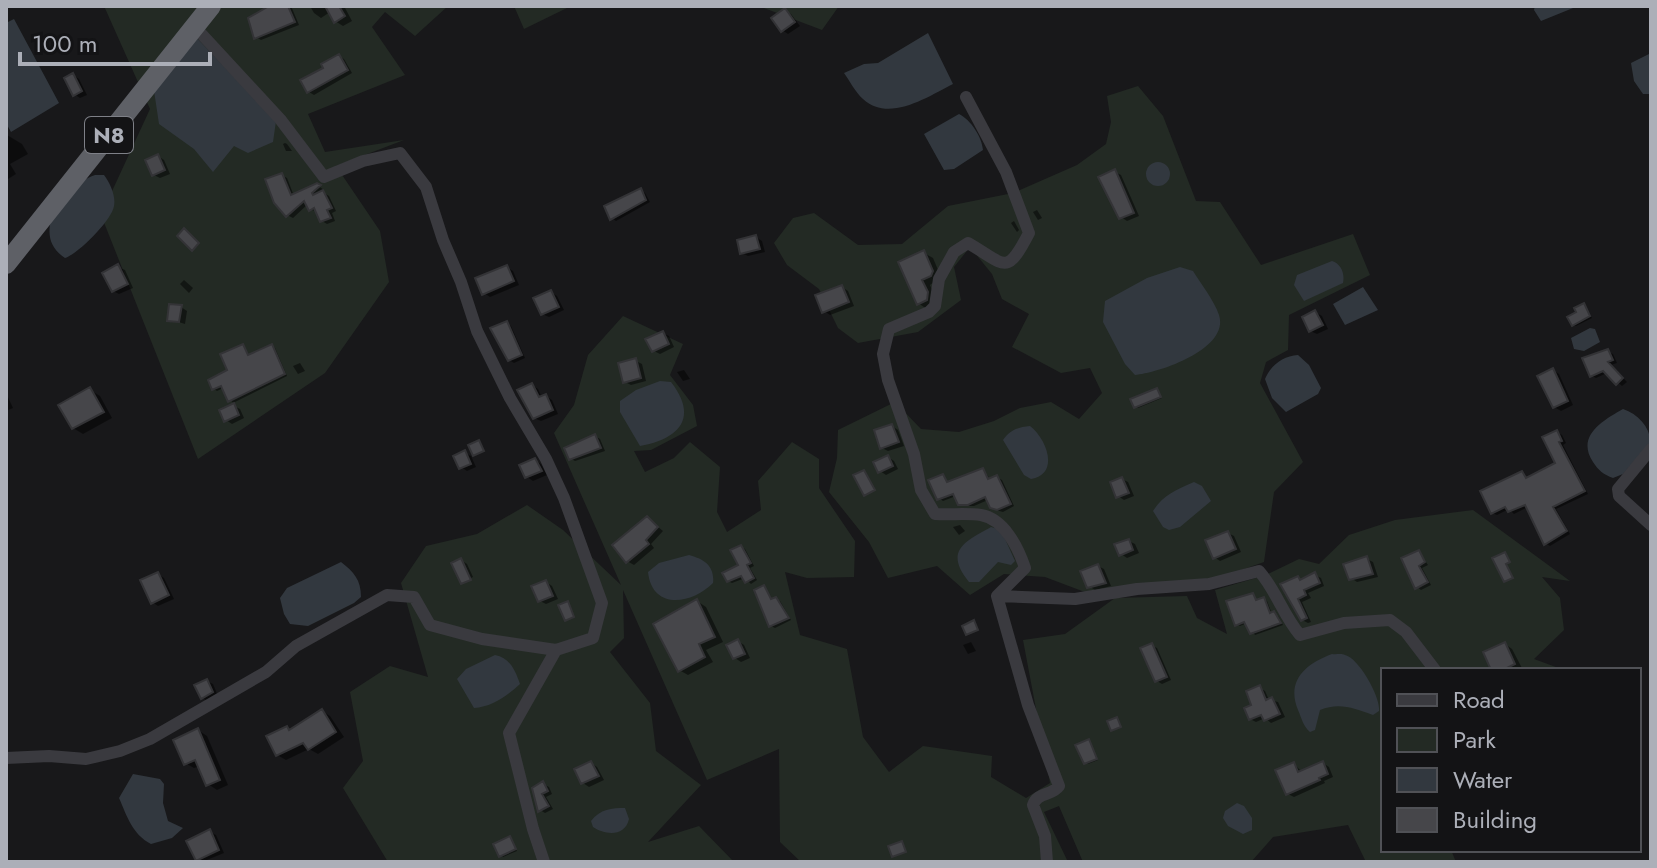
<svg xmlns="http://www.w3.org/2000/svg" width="1657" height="868" font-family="Jost,sans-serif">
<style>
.green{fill:#232a24}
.water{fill:#32383f}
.shadow{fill:#0007}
.building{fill:#46464a;stroke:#333336;stroke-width:2}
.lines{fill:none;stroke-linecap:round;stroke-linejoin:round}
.minor{stroke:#3a3a3f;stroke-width:12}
.trunk{stroke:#5e6066;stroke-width:20}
.labels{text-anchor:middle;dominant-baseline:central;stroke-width:8;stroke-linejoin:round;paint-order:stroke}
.shield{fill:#131315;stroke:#7e8087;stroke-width:2}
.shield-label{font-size:22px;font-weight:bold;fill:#acafb8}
</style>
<rect width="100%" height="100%" fill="#18181a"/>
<!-- green -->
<path class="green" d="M 104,6 L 448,6 L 415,36 L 385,12 L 372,27 L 405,75 L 308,114 L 325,152 L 404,140 L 336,166 L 380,231 L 389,282 L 325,373 L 198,459 L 101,215 L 150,109 Z
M 514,6 L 571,6 L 524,29 Z
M 759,6 L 839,6 L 822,30 Z
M 1138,86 L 1163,116 L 1196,201 L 1220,202 L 1261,265 L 1353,234 L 1370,275 L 1289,315 L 1288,350 L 1266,362 L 1260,383 L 1303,462 L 1274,492 L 1264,562 L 1207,582 L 1090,594 L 1045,577 L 1004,574 L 970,595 L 937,566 L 888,578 L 869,542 L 829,492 L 837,458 L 838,430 L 895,402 L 921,429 L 959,432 L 994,421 L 1020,408 L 1051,402 L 1079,419 L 1102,393 L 1090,368 L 1061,373 L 1012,347 L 1029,314 L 1002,299 L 992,274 L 970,247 L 954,267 L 961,300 L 918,332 L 858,343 L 838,328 L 819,289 L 787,265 L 774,243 L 793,218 L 814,213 L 858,245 L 902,244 L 948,206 L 1013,193 L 1077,165 L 1106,144 L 1111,122 L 1107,96 Z
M 623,316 L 683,344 L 670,375 L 693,405 L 697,426 L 651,450 L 634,451 L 645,472 L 674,458 L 690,442 L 720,467 L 717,512 L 727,532 L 761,510 L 758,481 L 792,442 L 819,459 L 819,488 L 855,541 L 854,577 L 807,578 L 785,572 L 800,635 L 847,649 L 863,737 L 889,772 L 923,746 L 992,756 L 991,777 L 1026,798 L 1050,783 L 1023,640 L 1065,634 L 1115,598 L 1187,596 L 1197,618 L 1227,634 L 1215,590 L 1266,575 L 1299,559 L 1319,564 L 1349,535 L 1395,520 L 1473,510 L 1570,581 L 1542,577 L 1560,598 L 1564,630 L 1534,659 L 1564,670 L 1383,670 L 1383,850 L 1451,850 L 1456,862 L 1366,862 L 1348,825 L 1273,837 L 1251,862 L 1083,862 L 1059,806 L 1044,812 L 1068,862 L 801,862 L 780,842 L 779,749 L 707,780 L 623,590 L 624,638 L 610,652 L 650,703 L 656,751 L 701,785 L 648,842 L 699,826 L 734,862 L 388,862 L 343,788 L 363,761 L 350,692 L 390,666 L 428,677 L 401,583 L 426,546 L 477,534 L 527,505 L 563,530 L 621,585 L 554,433 L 574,405 L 588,355 Z"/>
<!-- water -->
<path class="water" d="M 1535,6 L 1578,6 L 1541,21 L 1534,10 Z
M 14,19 L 59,103 L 11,132 L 6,123 L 6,23 Z
M 192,33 L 276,121 L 273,142 L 248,153 L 234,146 L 213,172 L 194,149 L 159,124 L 153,84 Z
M 928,33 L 953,84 C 927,97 889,123 863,99 C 855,92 850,81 844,73 L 864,64 L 878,63 Z
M 1651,53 L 1651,94 L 1643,94 L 1634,81 L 1631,63 Z
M 959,114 C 971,120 982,137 983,150 L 954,169 L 944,170 L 924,134 Z
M1146 174a12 12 0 1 1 24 0a12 12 0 1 1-24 0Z
M 95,175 L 104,175 C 110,183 116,196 114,206 C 112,220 78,254 65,258 C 28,234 65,185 95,175 Z
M 1332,261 C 1341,264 1345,273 1343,283 L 1304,301 L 1294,285 L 1297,275 Z
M 1180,267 L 1193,271 C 1201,284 1214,300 1219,315 C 1230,349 1159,373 1135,375 L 1125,364 L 1103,322 L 1105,301 L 1147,278 Z
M 1363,287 L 1378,310 L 1345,325 L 1333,304 Z
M 1590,328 L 1595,329 L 1600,342 L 1584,351 L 1574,349 L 1571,338 Z
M 1298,355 L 1309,365 L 1321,388 L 1318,394 L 1286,412 L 1272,398 L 1265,379 C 1271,365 1283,356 1298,355 Z
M 660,381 L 671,382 C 699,418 679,439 640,446 L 620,412 L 620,401 L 636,390 Z
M 1623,409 C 1638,414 1649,426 1651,442 L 1623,474 L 1613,478 C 1604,475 1598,470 1593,462 C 1576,436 1602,421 1623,409 Z
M 1030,426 C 1047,439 1060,474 1031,479 L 1024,475 L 1003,440 C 1010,430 1018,427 1030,426 Z
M 1194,482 L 1202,486 L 1211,501 L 1180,527 L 1169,530 L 1163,527 L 1153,511 C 1163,495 1176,490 1194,482 Z
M 991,527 L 1001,530 L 1015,561 L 1011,565 L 998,562 L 979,582 L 969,582 C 944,551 964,542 991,527 Z
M 689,555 C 704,559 715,566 713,583 C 691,605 652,610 648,572 L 659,563 Z
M 341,562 C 354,572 361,580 361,597 L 354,603 L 308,626 L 290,624 L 284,614 L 280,598 L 287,588 Z
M 1332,654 C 1336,655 1341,653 1345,655 C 1359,658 1381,698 1379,711 L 1373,715 C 1354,708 1339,702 1320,710 L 1315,730 L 1310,732 C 1303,726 1302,719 1298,710 C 1286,681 1305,664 1332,654 Z
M 495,655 C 510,658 515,670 520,684 C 507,696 492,707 474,708 L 457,679 L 466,669 Z
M 133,774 L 160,779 L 164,784 L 163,803 L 168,821 L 183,828 L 172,838 L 151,844 C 132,834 127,816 119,798 Z
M 1237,803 L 1244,806 L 1252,818 L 1252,830 L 1243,834 L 1228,826 L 1223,818 L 1225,811 Z
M 625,808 L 629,819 C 625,837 605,835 593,827 L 591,821 C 600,809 612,808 625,808 Z"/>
<!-- shadow -->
<path class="shadow" d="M 270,6 L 291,6 L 299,25 L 261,40 L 256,37 Z
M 310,6 L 344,6 L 352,21 L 343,26 L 335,21 L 330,12 L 321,18 L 314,13 Z
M 785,11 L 791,14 L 800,26 L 788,34 L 782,30 Z
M 339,56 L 344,59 L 352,73 L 314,95 L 309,92 Z
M 73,75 L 79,79 L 87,95 L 80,98 L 74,94 Z
M 7,135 L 22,144 L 28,154 L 10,164 L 16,174 L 8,179 L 6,178 Z
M 285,143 L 287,144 L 292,151 L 286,151 L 283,144 Z
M 158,156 L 164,160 L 170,174 L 160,178 L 154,175 Z
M 1115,172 L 1121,175 L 1139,216 L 1127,221 L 1121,217 Z
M 281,175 L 287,178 L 294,196 L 317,185 L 324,190 L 322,192 L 329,196 L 336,211 L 332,213 L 335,221 L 327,224 L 322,221 L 317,212 L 310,209 L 308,204 L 293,218 L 287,215 Z
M 641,190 L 645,193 L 650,202 L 616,221 L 612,218 Z
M 1037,210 L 1042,218 L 1038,220 L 1033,212 Z
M 1014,221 L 1019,230 L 1017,232 L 1011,223 Z
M 756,237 L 762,241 L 765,252 L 748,256 L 742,253 Z
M 924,253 L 933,258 L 941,277 L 930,285 L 936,299 L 927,309 L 918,303 Z
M 118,267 L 125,270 L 133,288 L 119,294 L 113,291 Z
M 507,267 L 513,271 L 519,285 L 490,297 L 484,293 Z
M 184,280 L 193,288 L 189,293 L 180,284 Z
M 842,287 L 848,291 L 854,306 L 830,315 L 824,311 Z
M 551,292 L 557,296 L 564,310 L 549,317 L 542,314 Z
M 1584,306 L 1592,318 L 1576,326 L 1573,325 Z
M 181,307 L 187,311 L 185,324 L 169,319 Z
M 1315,312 L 1322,316 L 1328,329 L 1317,334 L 1310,331 Z
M 507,323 L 511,326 L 525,358 L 514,363 L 509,360 Z
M 663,333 L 669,336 L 674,347 L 660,354 L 654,351 Z
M 272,346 L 275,348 L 287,376 L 233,403 L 223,388 L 217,391 L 214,389 L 229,371 L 243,347 L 250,356 Z
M 1608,352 L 1613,354 L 1617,363 L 1611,365 L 1627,382 L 1622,386 L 1607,373 L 1596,378 L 1592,376 Z
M 636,361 L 642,364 L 646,381 L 631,385 L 625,382 Z
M 300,363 L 305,371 L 298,374 L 293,366 Z
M 684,370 L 690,379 L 683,381 L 677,372 Z
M 1553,370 L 1559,374 L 1573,405 L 1561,411 L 1554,407 Z
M 532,385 L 538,389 L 542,398 L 546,396 L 552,400 L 558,414 L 541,421 L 534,418 Z
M 90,390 L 100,396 L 112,418 L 83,434 L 73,428 Z
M 1157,390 L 1162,398 L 1138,408 L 1136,407 Z
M 6,393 L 13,408 L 6,411 Z
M 234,406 L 240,409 L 244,418 L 232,424 L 226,420 Z
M 892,426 L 898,430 L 904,446 L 888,451 L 882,448 Z
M 1557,432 L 1562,435 L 1566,443 L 1563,445 L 1588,494 L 1556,509 L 1570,534 L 1550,546 L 1545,543 L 1528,507 L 1514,514 L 1509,509 L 1497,515 L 1492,513 L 1522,473 L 1528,479 L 1558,464 Z
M 595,436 L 600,439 L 605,451 L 575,461 L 570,458 Z
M 465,453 L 471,456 L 476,467 L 467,471 L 461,467 Z
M 888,457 L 894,461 L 898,469 L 886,475 L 880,471 Z
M 535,460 L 541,464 L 547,475 L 533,481 L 527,477 Z
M 983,470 L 991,480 L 997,477 L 1002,480 L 1014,506 L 1003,512 L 996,510 L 988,500 L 974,506 L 964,506 L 960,504 L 956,496 L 943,501 L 939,498 L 943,476 L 949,483 Z
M 1122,479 L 1128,482 L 1134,496 L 1124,500 L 1118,496 Z
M 647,518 L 663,531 L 651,544 L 654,548 L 634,565 L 627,561 Z
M 960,525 L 965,531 L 959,535 L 953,527 Z
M 1228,533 L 1234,536 L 1241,552 L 1220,561 L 1214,557 Z
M 1129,541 L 1135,544 L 1139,553 L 1127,558 L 1121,554 Z
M 741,547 L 745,549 L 754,566 L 750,568 L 757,580 L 751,584 L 745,578 L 732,583 L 728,581 L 741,566 Z
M 1419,552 L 1428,565 L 1422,568 L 1431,585 L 1421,590 L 1417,587 Z
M 1367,559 L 1373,562 L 1378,577 L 1357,582 L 1351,578 Z
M 461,560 L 467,564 L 473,577 L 464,581 L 464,584 Z
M 1098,566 L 1104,569 L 1111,586 L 1095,590 L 1089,586 Z
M 158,574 L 164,578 L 174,599 L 158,606 L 152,602 Z
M 1315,575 L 1321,578 L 1324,586 L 1308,593 L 1311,598 L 1302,602 L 1311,622 L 1308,623 L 1302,620 L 1283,585 Z
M 546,582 L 552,586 L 558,599 L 546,604 L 540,601 Z
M 764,587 L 773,600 L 780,601 L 791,620 L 775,628 L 771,626 Z
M 1253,595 L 1258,601 L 1263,599 L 1267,601 L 1272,614 L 1278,616 L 1283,625 L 1255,635 L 1247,623 L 1240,626 L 1236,624 Z
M 697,601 L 706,607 L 723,642 L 706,650 L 713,662 L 688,675 L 679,670 Z
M 738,641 L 744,645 L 750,658 L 741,662 L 735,658 Z
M 971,642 L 976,651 L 968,654 L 963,645 Z
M 1505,644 L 1512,649 L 1523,670 L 1493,670 Z
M 1152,646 L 1157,648 L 1171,680 L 1162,684 L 1157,681 Z
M 207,681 L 213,684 L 218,696 L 208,701 L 202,698 Z
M 1260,688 L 1265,691 L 1269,700 L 1278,702 L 1285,717 L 1271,723 L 1265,718 L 1256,722 L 1250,719 Z
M 322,711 L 330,716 L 344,737 L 318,754 L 309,749 L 286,760 L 277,755 L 287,728 L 291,730 Z
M 198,730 L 207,736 L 228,785 L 217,790 L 208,784 L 200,766 L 194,768 L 185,763 Z
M 1089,741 L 1098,760 L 1088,764 L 1085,763 Z
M 591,763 L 597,767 L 604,780 L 589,787 L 583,783 Z
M 1323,763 L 1329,767 L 1333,777 L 1324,781 L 1325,783 L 1294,797 L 1288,794 L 1294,764 L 1302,772 Z
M 543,784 L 549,787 L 552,794 L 546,797 L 553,809 L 545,813 L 540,810 L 534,789 Z
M 210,832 L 216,835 L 224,853 L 202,862 L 198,859 Z
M 510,838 L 517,851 L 503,857 L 501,855 Z"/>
<!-- building -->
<path class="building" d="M 269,6 L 288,6 L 295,22 L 254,39 L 248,18 Z
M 325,6 L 339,6 L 345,16 L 334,23 Z
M 785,8 L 795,22 L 781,32 L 771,18 Z
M 339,54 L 348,70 L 307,93 L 300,80 L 323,68 L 321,64 Z
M 73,73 L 82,91 L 73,96 L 64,78 Z
M 158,154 L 165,170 L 152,176 L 145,160 Z
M 1115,169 L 1134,213 L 1119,219 L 1098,177 Z
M 282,173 L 291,195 L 317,183 L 321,185 L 312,193 L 313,195 L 323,190 L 332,208 L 327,210 L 331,218 L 320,222 L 314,208 L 309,211 L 304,201 L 286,217 L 274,203 L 265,179 Z
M 641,188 L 646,200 L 610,220 L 604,206 Z
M 184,228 L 199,243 L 192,251 L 177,236 Z
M 756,235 L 760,249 L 740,254 L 737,240 Z
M 924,250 L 933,271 L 931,276 L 922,280 L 928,292 L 927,300 L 917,305 L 898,262 Z
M 118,264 L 128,284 L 112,292 L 102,273 Z
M 507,265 L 514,281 L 482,295 L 475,278 Z
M 842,285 L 849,302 L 822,313 L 815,295 Z
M 551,290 L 559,307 L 541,315 L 533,298 Z
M 1584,303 L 1590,316 L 1572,326 L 1567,317 L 1576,312 L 1574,308 Z
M 169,304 L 182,305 L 179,322 L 167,321 Z
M 1315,310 L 1323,325 L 1309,332 L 1302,317 Z
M 507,321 L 522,355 L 508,361 L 490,328 Z
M 663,331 L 669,344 L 652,352 L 645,339 Z
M 243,344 L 248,355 L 272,344 L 285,374 L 228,402 L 221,386 L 212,390 L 208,380 L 227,370 L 220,354 Z
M 1608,349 L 1613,360 L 1608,362 L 1623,378 L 1616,385 L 1603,371 L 1590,377 L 1582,358 Z
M 636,358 L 641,378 L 623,383 L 618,363 Z
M 1553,368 L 1568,401 L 1553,408 L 1537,376 Z
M 532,383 L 539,397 L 546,394 L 553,410 L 533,419 L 517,390 Z
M 90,387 L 104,412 L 72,429 L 58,405 Z
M 1157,388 L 1161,397 L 1134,408 L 1130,399 Z
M 234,403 L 239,415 L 224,422 L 219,410 Z
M 892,424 L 899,442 L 880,449 L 874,430 Z
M 1557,430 L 1562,441 L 1559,442 L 1585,491 L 1553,507 L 1567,531 L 1544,545 L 1525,505 L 1508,512 L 1505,507 L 1491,514 L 1480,491 L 1522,471 L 1526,478 L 1555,463 L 1542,437 Z
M 595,434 L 601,448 L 569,460 L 564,448 Z
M 479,440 L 484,451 L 473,456 L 468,445 Z
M 465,450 L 471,464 L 459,469 L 453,456 Z
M 888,455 L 893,466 L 878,473 L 873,462 Z
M 535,458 L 542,471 L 525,478 L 519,465 Z
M 983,468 L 988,479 L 997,475 L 1011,504 L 997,510 L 990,508 L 985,497 L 968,505 L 958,505 L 953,494 L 937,500 L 928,480 L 943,474 L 947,482 Z
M 864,470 L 875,490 L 864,496 L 853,475 Z
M 1122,477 L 1129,493 L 1116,498 L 1110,482 Z
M 647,516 L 658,527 L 646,540 L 649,544 L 626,563 L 612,545 Z
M 1228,531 L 1236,549 L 1213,559 L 1205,540 Z
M 1129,539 L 1133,550 L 1119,556 L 1114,544 Z
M 741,545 L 751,563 L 747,565 L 754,578 L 745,583 L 741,576 L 727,582 L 722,573 L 738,565 L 730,550 Z
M 1419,550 L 1425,562 L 1419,566 L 1428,582 L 1415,589 L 1401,558 Z
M 1505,552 L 1510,562 L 1506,564 L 1513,578 L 1504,582 L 1492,558 Z
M 1367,556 L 1373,574 L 1349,580 L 1343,564 Z
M 461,558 L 471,580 L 461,584 L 451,563 Z
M 1098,564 L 1106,583 L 1087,588 L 1080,571 Z
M 158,572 L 169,595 L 151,604 L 140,580 Z
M 1315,572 L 1320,583 L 1304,590 L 1306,595 L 1298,599 L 1307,618 L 1301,621 L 1280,584 L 1298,576 L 1300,580 Z
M 546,580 L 553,596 L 538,602 L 531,586 Z
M 764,585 L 771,599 L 776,597 L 789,618 L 769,627 L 754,590 Z
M 1253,593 L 1256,600 L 1264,597 L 1270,613 L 1274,611 L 1281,623 L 1250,634 L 1244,622 L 1235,626 L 1226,601 Z
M 697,599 L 715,637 L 699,644 L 705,657 L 678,672 L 653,624 Z
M 568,601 L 574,617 L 565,621 L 558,605 Z
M 974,620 L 978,630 L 966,635 L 962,626 Z
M 738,639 L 745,654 L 733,659 L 726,645 Z
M 1505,642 L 1515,664 L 1503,670 L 1491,670 L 1483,652 Z
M 1152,643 L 1167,677 L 1155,682 L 1140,648 Z
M 207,679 L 213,692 L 201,699 L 194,685 Z
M 1260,685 L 1266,700 L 1272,697 L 1280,714 L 1264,721 L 1261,715 L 1249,720 L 1244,708 L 1251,705 L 1246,691 Z
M 322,709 L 336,732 L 308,750 L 303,743 L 276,756 L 266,736 L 287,726 L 289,730 Z
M 1117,717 L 1121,727 L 1111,731 L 1107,721 Z
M 198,728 L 220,780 L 206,786 L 195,760 L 184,765 L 173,740 Z
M 1089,739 L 1097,759 L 1084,764 L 1075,745 Z
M 591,761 L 599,776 L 581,784 L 574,769 Z
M 1323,761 L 1328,774 L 1319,778 L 1320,780 L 1286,795 L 1275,770 L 1294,762 L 1298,772 Z
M 543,781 L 548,791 L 542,794 L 549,806 L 538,812 L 532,788 Z
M 210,829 L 219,850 L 196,861 L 186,841 Z
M 510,836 L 516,849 L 499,857 L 493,844 Z
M 902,841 L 906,852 L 892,857 L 888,846 Z"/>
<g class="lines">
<!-- minor -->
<path class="minor" d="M 966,97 L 1006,172 L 1029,233 C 1006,277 1006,265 968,243 L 954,252 L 939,279 L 935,306 L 929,312 L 889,329 L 883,354 L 888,380 L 914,454 L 921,490 L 935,514 C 950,515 967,513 981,515 C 1004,519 1018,547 1025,568 L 997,596 L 1028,705 L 1059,786 C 1052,796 1037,792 1033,805 L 1045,836 L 1047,862
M 1651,449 L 1618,489 L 1619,496 L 1651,525
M 997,596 L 1075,599 L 1137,589 L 1209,584 L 1259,571 C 1276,590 1283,615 1300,635 L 1344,623 L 1390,620 L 1406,632 L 1435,670
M 6,758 L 49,756 L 86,759 L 120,751 L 150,739 L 266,672 L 296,646 L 387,595 L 414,597 L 430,625 L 482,639 L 556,650 L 593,638 L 602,603 L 564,498 L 546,459 L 510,398 L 477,331 L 461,282 L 443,240 L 426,187 L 400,153 L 363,161 L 324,177 L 280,119 L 195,27
M 544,862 L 533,829 L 509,733 L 556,650"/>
<!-- trunk -->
<path class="trunk" d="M 6,264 L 211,6"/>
</g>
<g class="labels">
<!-- shield labels -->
<rect class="shield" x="85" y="117" width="48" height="36" rx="6"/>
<g class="shield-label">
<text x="109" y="135">N8</text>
</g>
</g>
<!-- border -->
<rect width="1657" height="868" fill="none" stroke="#acafb8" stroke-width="16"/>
<!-- legend -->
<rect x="1381" y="668" width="260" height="184" fill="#131315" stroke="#505156" stroke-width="2"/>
<rect x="1397" y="694" width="40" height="12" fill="#3a3a3f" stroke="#505156" stroke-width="2"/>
<text x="1453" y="708" font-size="24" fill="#acafb8">Road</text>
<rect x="1397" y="728" width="40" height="24" fill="#232a24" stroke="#505156" stroke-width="2"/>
<text x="1453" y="748" font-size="24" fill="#acafb8">Park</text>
<rect x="1397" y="768" width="40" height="24" fill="#32383f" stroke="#505156" stroke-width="2"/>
<text x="1453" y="788" font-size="24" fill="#acafb8">Water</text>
<rect x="1397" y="808" width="40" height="24" fill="#46464a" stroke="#505156" stroke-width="2"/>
<text x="1453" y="828" font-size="24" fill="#acafb8">Building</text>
<!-- scale -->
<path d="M20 52v12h190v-12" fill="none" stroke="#acafb8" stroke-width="4"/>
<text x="32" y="52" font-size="24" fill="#acafb8" stroke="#131315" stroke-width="6" paint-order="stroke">100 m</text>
</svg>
